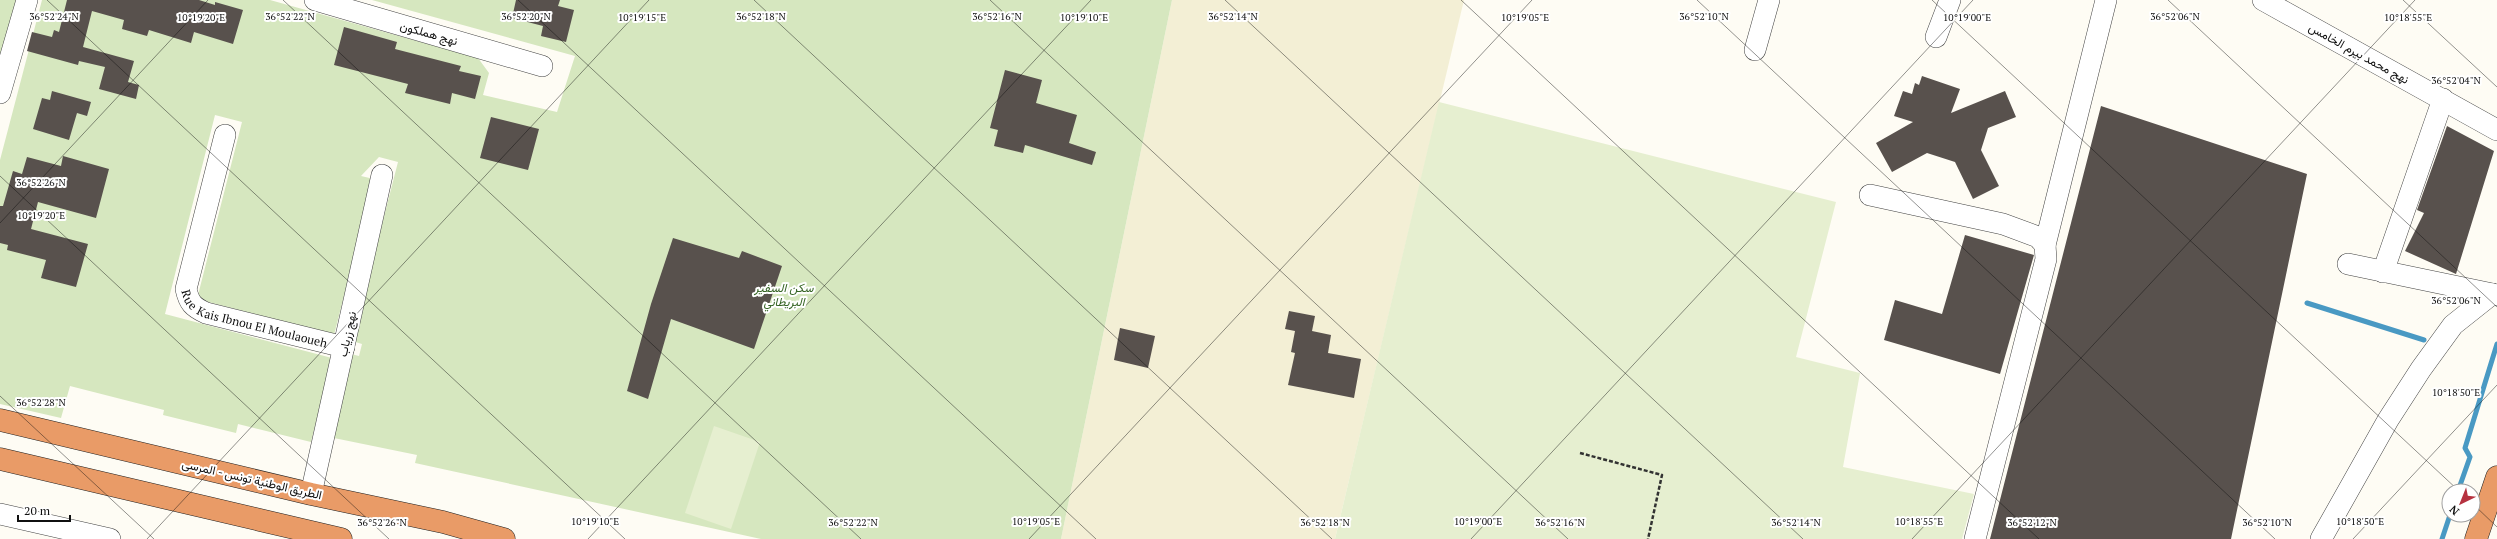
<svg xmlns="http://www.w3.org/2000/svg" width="2497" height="539" font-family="'PT Serif',Vazirmatn,serif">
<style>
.farmland{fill:#f3efd5}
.green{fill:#d6e7bf}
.pitch{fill:#e6efd0}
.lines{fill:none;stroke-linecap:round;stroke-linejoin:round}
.stream{stroke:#4999c3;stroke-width:5}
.building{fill:#58514d}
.minor-casing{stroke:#434343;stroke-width:22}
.highway-casing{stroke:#212121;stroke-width:23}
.path{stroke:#323232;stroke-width:2.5;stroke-dasharray:4 2;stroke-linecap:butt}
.minor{stroke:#fff;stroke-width:21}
.highway{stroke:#e99b67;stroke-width:22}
.ticks{fill:none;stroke:#101010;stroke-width:1;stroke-opacity:0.45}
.labels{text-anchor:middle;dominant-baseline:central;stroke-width:4;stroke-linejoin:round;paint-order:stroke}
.street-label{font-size:12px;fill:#101010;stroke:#fff}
.park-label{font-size:12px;font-style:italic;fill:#356424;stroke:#fff}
.ticks-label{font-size:10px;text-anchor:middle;fill:#101010;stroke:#fff;stroke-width:4;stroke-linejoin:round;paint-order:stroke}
</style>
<rect width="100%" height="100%" fill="#fefcf4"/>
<!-- farmland -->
<path class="farmland" d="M 1172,0 L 1464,0 L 1335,539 L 1061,539 Z"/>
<!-- green -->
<path class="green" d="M 0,0 L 16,0 L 0,61 Z
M 42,0 L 270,0 L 478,58 L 489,73 L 483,95 L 557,112 L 575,56 L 372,0 L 1172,0 L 1061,539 L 761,539 L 415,463 L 417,455 L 329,437 L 351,354 L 359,356 L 362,344 L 352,341 L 398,162 L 379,157 L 361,176 L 374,179 L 334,335 L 197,299 L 242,122 L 215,115 L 165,314 L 332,358 L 311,442 L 238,424 L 236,433 L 163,415 L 164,410 L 70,386 L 61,418 L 0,404 L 0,160 Z"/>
<!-- pitch -->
<path class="pitch" d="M 1439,102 L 1836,202 L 1796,357 L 1860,373 L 1843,467 L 1974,494 L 1962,539 L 1335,539 Z
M 714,426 L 760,442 L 731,529 L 685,513 Z"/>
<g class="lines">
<!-- stream -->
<path class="stream" d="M 2307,303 L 2424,340
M 2458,491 L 2470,457 L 2465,448 L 2497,344
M 2442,539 L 2450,515"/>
</g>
<!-- building -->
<path class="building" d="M 67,0 L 199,0 L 215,5 L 215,2 L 243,10 L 233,44 L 194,32 L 191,43 L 149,30 L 147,36 L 122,29 L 124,20 L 92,11 L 83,47 L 134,61 L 128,82 L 139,85 L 136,99 L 99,89 L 105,67 L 79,61 L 78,65 L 27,51 L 32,32 L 52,37 L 54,30 L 59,32 Z
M 516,0 L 560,0 L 558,6 L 574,10 L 566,42 L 541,36 L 543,26 L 512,18 Z
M 344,27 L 397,42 L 395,49 L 461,66 L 459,71 L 481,76 L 475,99 L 452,93 L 450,104 L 405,93 L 408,84 L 334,65 Z
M 1005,70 L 1042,80 L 1036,103 L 1077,115 L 1069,143 L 1096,152 L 1092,165 L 1025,145 L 1023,153 L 994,146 L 998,130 L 990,128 Z
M 1922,76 L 1960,89 L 1951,113 L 2005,91 L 2016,117 L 1988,128 L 1981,150 L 1999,186 L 1973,199 L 1955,162 L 1927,153 L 1892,172 L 1876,143 L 1913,122 L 1894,116 L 1903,91 L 1912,94 L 1915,83 L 1919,85 Z
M 52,91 L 91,102 L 87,116 L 77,113 L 69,140 L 33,129 L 42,98 L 50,100 Z
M 2101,106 L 2307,174 L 2231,539 L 1990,539 Z
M 491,117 L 539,129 L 528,170 L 480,158 Z
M 2447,126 L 2494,151 L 2456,274 L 2405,251 L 2424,213 L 2417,210 Z
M 63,156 L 109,169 L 96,218 L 38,202 L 31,229 L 88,244 L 76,287 L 41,278 L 46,260 L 7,250 L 8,245 L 0,243 L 0,206 L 3,206 L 13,171 L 22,174 L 27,157 L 61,166 Z
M 1965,235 L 2034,255 L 2000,374 L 1884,340 L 1895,300 L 1942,314 Z
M 673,238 L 739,258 L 742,251 L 782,266 L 754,349 L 671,319 L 648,399 L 627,391 L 651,304 Z
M 1289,311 L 1315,316 L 1312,331 L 1331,335 L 1328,353 L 1361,359 L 1354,398 L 1288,385 L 1295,353 L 1291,352 L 1295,331 L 1285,329 Z
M 1120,328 L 1155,336 L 1148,368 L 1114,360 Z"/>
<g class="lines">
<defs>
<g id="minor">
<path d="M 315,0 L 542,66"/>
<path d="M 2263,0 L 2497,130"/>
<path d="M 1936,37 L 1950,0"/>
<path d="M 1755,50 L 1769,0"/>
<path d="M 0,93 L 27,0"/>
<path id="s1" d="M 225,135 L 186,289 C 189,303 193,307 206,313 L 344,347"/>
<path d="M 1870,195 L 2003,224 L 2038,237 L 2045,245 L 2046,259 L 1975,539"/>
<path d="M 2045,245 L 2106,0"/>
<path d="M 2348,264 L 2497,295"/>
<path d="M 2383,272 L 2443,99"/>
<path d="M 311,494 L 382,175"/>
<path d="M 0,514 L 110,539"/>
<path d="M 2321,539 L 2388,420 L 2421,369 L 2453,325 L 2492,294"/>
</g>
<path id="highway" d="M 0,420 L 311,494 L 443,522 L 504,539
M 0,459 L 341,539
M 2476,539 L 2497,477"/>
</defs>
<!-- minor casing -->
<use href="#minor" class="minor-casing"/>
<!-- highway casing -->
<use href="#highway" class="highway-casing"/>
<!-- path -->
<path class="path" d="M 1580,453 L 1662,475 L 1648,539"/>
<!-- minor -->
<use href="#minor" class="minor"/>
<!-- highway -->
<use href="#highway" class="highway"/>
</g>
<!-- ticks -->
<path class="ticks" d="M 47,0 L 625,539M 283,0 L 861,539M 518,0 L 1096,539M 754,0 L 1332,539M 990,0 L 1568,539M 1225,0 L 1803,539M 1461,0 L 2039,539M 1697,0 L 2275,539M 1932,0 L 2459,491M 2168,0 L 2497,307M 2403,0 L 2497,87M 0,176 L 389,539M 0,223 L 208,0M 0,396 L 154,539M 2473,504 L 2497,527M 147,539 L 649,0M 588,539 L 1091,0M 1029,539 L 1532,0M 1471,539 L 1973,0M 1912,539 L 2415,0M 2353,539 L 2497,385"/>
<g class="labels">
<!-- street labels -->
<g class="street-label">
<text transform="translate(429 33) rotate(16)">نهج هملكون</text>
<text transform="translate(2359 53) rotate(29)">نهج محمد بيرم الخامس</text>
<text stroke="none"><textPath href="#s1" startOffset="238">Rue Kais Ibnou El Moulaoueh</textPath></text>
<text transform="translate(347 334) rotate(-78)">نهج زرياب</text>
<text transform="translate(252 479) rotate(13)">الطريق الوطنية تونس - المرسى</text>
</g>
<!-- park labels -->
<g class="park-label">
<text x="784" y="287">سكن السفير<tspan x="784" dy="14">البريطاني</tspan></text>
</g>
</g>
<g class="ticks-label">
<text x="54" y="20">36°52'24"N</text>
<text x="290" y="20">36°52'22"N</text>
<text x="526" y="20">36°52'20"N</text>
<text x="761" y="20">36°52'18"N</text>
<text x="997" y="20">36°52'16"N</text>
<text x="1233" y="20">36°52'14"N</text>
<text x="1704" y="20">36°52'10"N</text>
<text x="2175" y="20">36°52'06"N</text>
<text x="201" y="21">10°19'20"E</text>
<text x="642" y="21">10°19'15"E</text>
<text x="1084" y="21">10°19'10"E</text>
<text x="1525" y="21">10°19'05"E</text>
<text x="1967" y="21">10°19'00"E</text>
<text x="2408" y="21">10°18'55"E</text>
<text x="2456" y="84">36°52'04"N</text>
<text x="41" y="186">36°52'26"N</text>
<text x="41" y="219">10°19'20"E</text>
<text x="2456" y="304">36°52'06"N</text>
<text x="2456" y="396">10°18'50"E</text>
<text x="41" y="406">36°52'28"N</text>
<text x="595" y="525">10°19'10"E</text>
<text x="1036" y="525">10°19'05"E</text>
<text x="1478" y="525">10°19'00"E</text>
<text x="1919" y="525">10°18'55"E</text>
<text x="2360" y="525">10°18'50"E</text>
<text x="382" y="526">36°52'26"N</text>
<text x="853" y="526">36°52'22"N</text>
<text x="1325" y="526">36°52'18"N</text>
<text x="1560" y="526">36°52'16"N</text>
<text x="1796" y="526">36°52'14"N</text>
<text x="2032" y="526">36°52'12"N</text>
<text x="2267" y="526">36°52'10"N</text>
</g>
<!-- north arrow -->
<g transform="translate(2461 503) rotate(223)"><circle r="19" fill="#ffffff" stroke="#9f9f9f"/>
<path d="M0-3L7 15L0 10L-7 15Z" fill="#b63240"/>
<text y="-6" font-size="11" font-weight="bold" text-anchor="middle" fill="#101010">N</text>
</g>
<!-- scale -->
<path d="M18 515v6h52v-6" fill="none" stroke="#101010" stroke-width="2"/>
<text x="24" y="515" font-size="12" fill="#101010" stroke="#ffffff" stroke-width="3" paint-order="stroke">20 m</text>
</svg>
